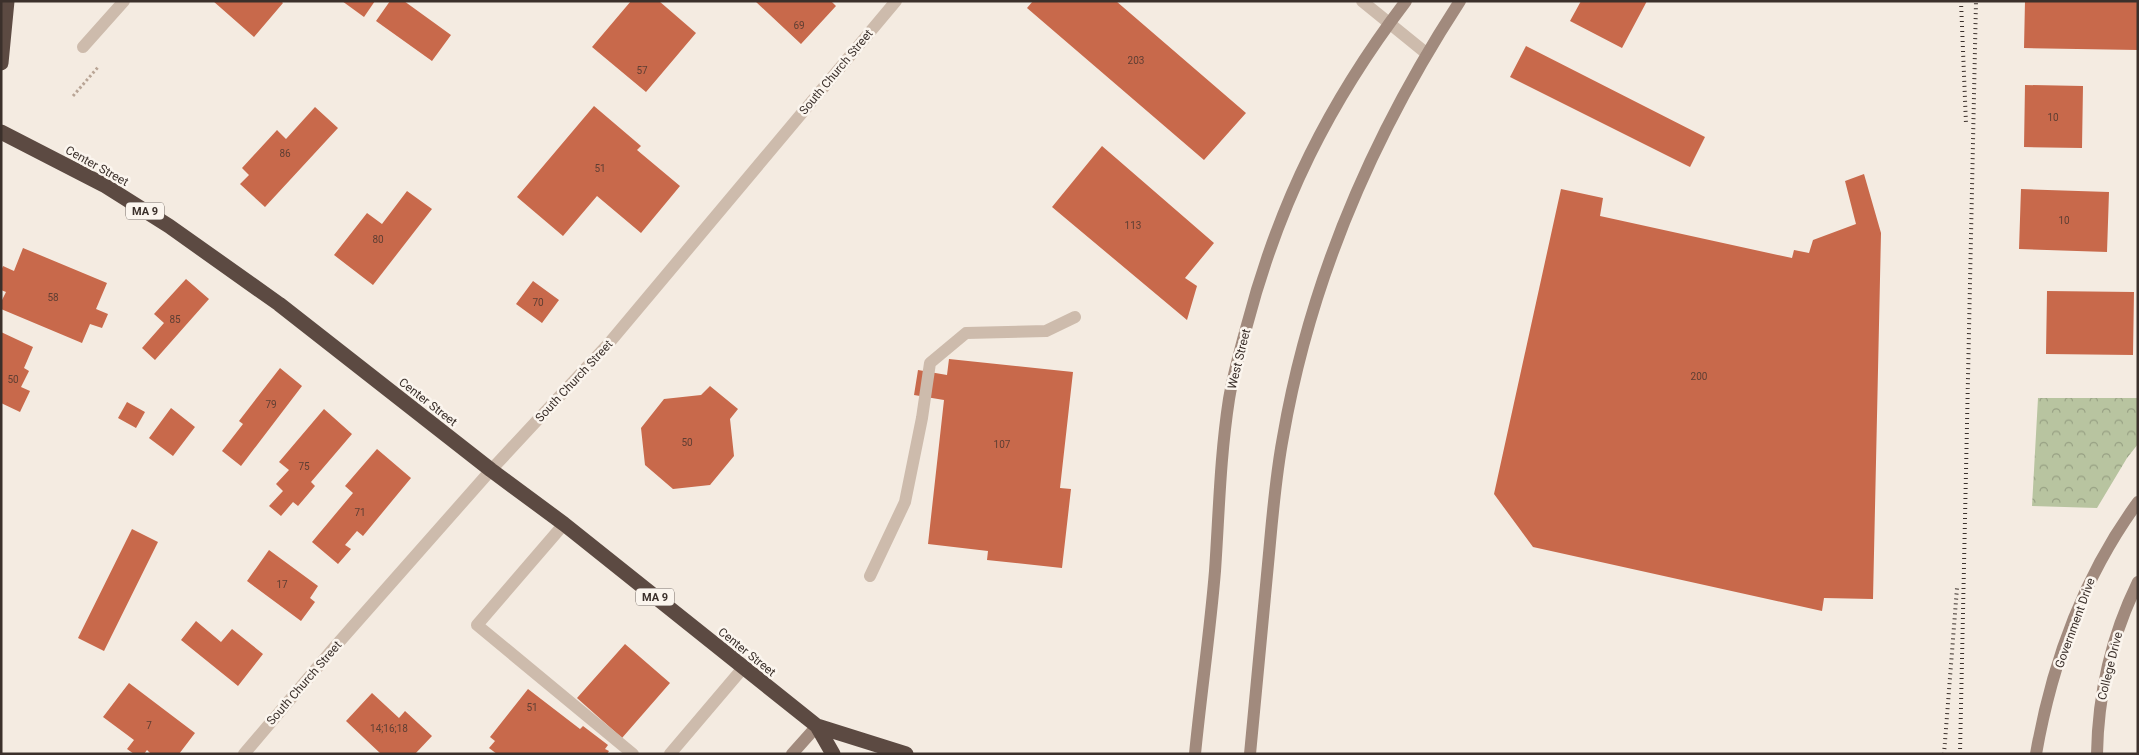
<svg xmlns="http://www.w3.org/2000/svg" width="2139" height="755" font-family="Roboto,sans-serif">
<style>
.park{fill:url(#park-crowns)}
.building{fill:#c8694b}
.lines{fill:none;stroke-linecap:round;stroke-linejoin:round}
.path{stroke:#b9a596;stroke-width:3;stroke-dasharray:2.5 2.5;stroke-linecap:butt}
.lane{stroke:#cdbbac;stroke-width:12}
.street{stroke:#cdbbac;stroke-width:12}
.secondary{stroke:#a18a7d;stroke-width:12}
.highway{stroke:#5c4a42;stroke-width:15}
.rail{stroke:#3b302b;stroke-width:4;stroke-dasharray:1 4;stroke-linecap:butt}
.labels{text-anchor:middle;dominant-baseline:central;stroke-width:5;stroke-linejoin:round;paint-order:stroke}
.number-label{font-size:10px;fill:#5e3e33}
.shield{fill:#fbf5ee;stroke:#756b66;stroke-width:1}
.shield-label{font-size:11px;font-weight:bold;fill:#3b302b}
.street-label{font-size:12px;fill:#3b302b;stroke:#fbf5ee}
</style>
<defs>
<pattern id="park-crowns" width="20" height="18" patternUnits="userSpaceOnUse" patternTransform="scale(1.25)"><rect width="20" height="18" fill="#b8c4a0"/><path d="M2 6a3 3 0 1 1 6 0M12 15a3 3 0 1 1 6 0" fill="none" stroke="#97a083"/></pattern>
</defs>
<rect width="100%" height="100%" fill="#f4ebe1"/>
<!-- park -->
<path class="park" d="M 2038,398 L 2138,398 L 2138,444 L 2127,458 L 2097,508 L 2032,506 Z"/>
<!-- building -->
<path class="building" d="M 213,1 L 281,1 L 283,3 L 254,37 Z
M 342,1 L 375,1 L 364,17 Z
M 390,1 L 404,1 L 451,35 L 432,61 L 376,21 Z
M 631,1 L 659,1 L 696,33 L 646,92 L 592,47 Z
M 755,1 L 831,1 L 836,6 L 801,44 Z
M 1033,1 L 1116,1 L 1246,113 L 1204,160 L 1027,8 Z
M 1581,1 L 1647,1 L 1622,48 L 1570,21 Z
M 2025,1 L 2138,1 L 2138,50 L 2024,48 Z
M 1526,46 L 1705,137 L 1690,167 L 1510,77 Z
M 2025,85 L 2083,86 L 2082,148 L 2024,147 Z
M 594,106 L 641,146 L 637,150 L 680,186 L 641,233 L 597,196 L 563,236 L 517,197 Z
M 315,107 L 338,128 L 265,207 L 240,184 L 249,175 L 242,168 L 277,130 L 286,139 Z
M 1102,146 L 1214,243 L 1185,278 L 1197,286 L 1187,320 L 1052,207 Z
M 1864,174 L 1881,233 L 1873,599 L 1824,598 L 1822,611 L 1533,547 L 1494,494 L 1561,189 L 1603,198 L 1600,216 L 1792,258 L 1794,250 L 1809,253 L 1813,240 L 1856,224 L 1845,181 Z
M 2021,189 L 2109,192 L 2107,252 L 2019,249 Z
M 407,191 L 432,209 L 373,285 L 334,255 L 367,213 L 382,224 Z
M 23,248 L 107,283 L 96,309 L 108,314 L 102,328 L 90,324 L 82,343 L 1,309 L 1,302 L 6,292 L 1,290 L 1,271 L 3,266 L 14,271 Z
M 186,279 L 209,299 L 155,360 L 142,348 L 164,323 L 154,314 Z
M 533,281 L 559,300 L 542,323 L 516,304 Z
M 2047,291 L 2134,292 L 2133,355 L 2046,354 Z
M 1,332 L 33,347 L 24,368 L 29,371 L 21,387 L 30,391 L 20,412 L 1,403 Z
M 949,359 L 1073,372 L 1060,488 L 1071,489 L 1062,568 L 987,560 L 988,551 L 928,544 L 944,400 L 914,395 L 918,370 L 947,375 Z
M 280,368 L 302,386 L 241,466 L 222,451 L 243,424 L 239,421 Z
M 710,386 L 738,409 L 730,419 L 734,456 L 710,485 L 673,489 L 645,465 L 641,428 L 664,399 L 701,395 Z
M 127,402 L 145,412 L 136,428 L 118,418 Z
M 171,408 L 195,427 L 173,456 L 149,438 Z
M 324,409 L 352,434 L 311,482 L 315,486 L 298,506 L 293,502 L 281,516 L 269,506 L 283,491 L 276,484 L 289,470 L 279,462 Z
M 377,449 L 411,478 L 363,536 L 357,531 L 345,545 L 351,549 L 338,564 L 312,542 L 353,493 L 345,486 Z
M 132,529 L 158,542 L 104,651 L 78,638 Z
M 269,550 L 318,586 L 310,598 L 315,602 L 301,621 L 247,581 Z
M 196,621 L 221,642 L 232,629 L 263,654 L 238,686 L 181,640 Z
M 625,644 L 670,683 L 622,738 L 577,698 Z
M 129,683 L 195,733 L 179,754 L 151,754 L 147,750 L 144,754 L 134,754 L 127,749 L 134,740 L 103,717 Z
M 528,689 L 580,729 L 583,726 L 608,745 L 605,749 L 609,751 L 607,754 L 497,754 L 489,748 L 495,741 L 490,737 Z
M 372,693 L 399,718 L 405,711 L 432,736 L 415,754 L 381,754 L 346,721 Z"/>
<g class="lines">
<!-- path -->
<path class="path" d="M 73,96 L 99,66"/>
<!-- lane -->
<path class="lane" d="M 564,524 L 477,625 L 633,754
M 870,576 L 905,502 L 922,418 L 930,363 L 966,333 L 1046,331 L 1075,317
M 670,754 L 743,668"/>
<!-- street -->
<path class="street" d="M 1362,1 L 1426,53
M 83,47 L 124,1
M 244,754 L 332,650 L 491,470 L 610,342 L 896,1"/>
<!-- secondary -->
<path class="secondary" d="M 792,754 L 817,726
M 1195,754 C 1201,693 1210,632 1215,571 C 1219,513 1220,457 1229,399 C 1233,375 1240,350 1247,325 C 1279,203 1329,102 1406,1
M 1250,754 C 1256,690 1262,627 1268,564 C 1272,522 1275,479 1283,437 C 1310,281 1374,133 1460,1
M 2036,754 C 2052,663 2083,577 2138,502
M 2097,754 C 2098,695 2112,635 2138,582"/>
<!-- highway -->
<path class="highway" d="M 1,63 L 7,1
M 1,132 L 104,185 L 169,226 L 279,304 L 491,470 L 564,524 L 817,726 L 833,754
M 817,726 L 906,754"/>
<!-- rail -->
<path class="rail" d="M 1961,1 L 1966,124
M 1944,754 L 1957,588
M 1960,754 L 1976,1"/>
</g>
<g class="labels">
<!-- number labels -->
<g class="number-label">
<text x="799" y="25">69</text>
<text x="1136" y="60">203</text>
<text x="642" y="70">57</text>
<text x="2053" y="117">10</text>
<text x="285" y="153">86</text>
<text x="600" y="168">51</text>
<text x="2064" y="220">10</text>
<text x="1133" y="225">113</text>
<text x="378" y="239">80</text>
<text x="53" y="297">58</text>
<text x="538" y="302">70</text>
<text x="175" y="319">85</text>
<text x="1699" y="376">200</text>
<text x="13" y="379">50</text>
<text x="271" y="404">79</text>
<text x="687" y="442">50</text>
<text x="1002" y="444">107</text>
<text x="304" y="466">75</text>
<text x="360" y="512">71</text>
<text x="282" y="584">17</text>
<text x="532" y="707">51</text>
<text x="149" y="725">7</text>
<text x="389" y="728">14;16;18</text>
</g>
<!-- shield labels -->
<g class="shield">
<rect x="126" y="202.5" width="38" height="17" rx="4"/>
<rect x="636" y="588.5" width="38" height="17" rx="4"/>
</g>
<g class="shield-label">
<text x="145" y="211">MA 9</text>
<text x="655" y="597">MA 9</text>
</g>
<!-- street labels -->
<g class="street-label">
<text transform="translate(836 72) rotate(-50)">South Church Street</text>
<text transform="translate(97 166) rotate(29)">Center Street</text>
<text transform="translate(1239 359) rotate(-76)">West Street</text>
<text transform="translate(574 381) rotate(-47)">South Church Street</text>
<text transform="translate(428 402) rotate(38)">Center Street</text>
<text transform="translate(2075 623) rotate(-70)">Government Drive</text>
<text transform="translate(747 652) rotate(39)">Center Street</text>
<text transform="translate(2110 666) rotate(-76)">College Drive</text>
<text transform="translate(304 683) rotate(-49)">South Church Street</text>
</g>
</g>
<!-- border -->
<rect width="2139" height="755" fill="none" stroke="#3b302b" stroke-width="5"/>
</svg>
